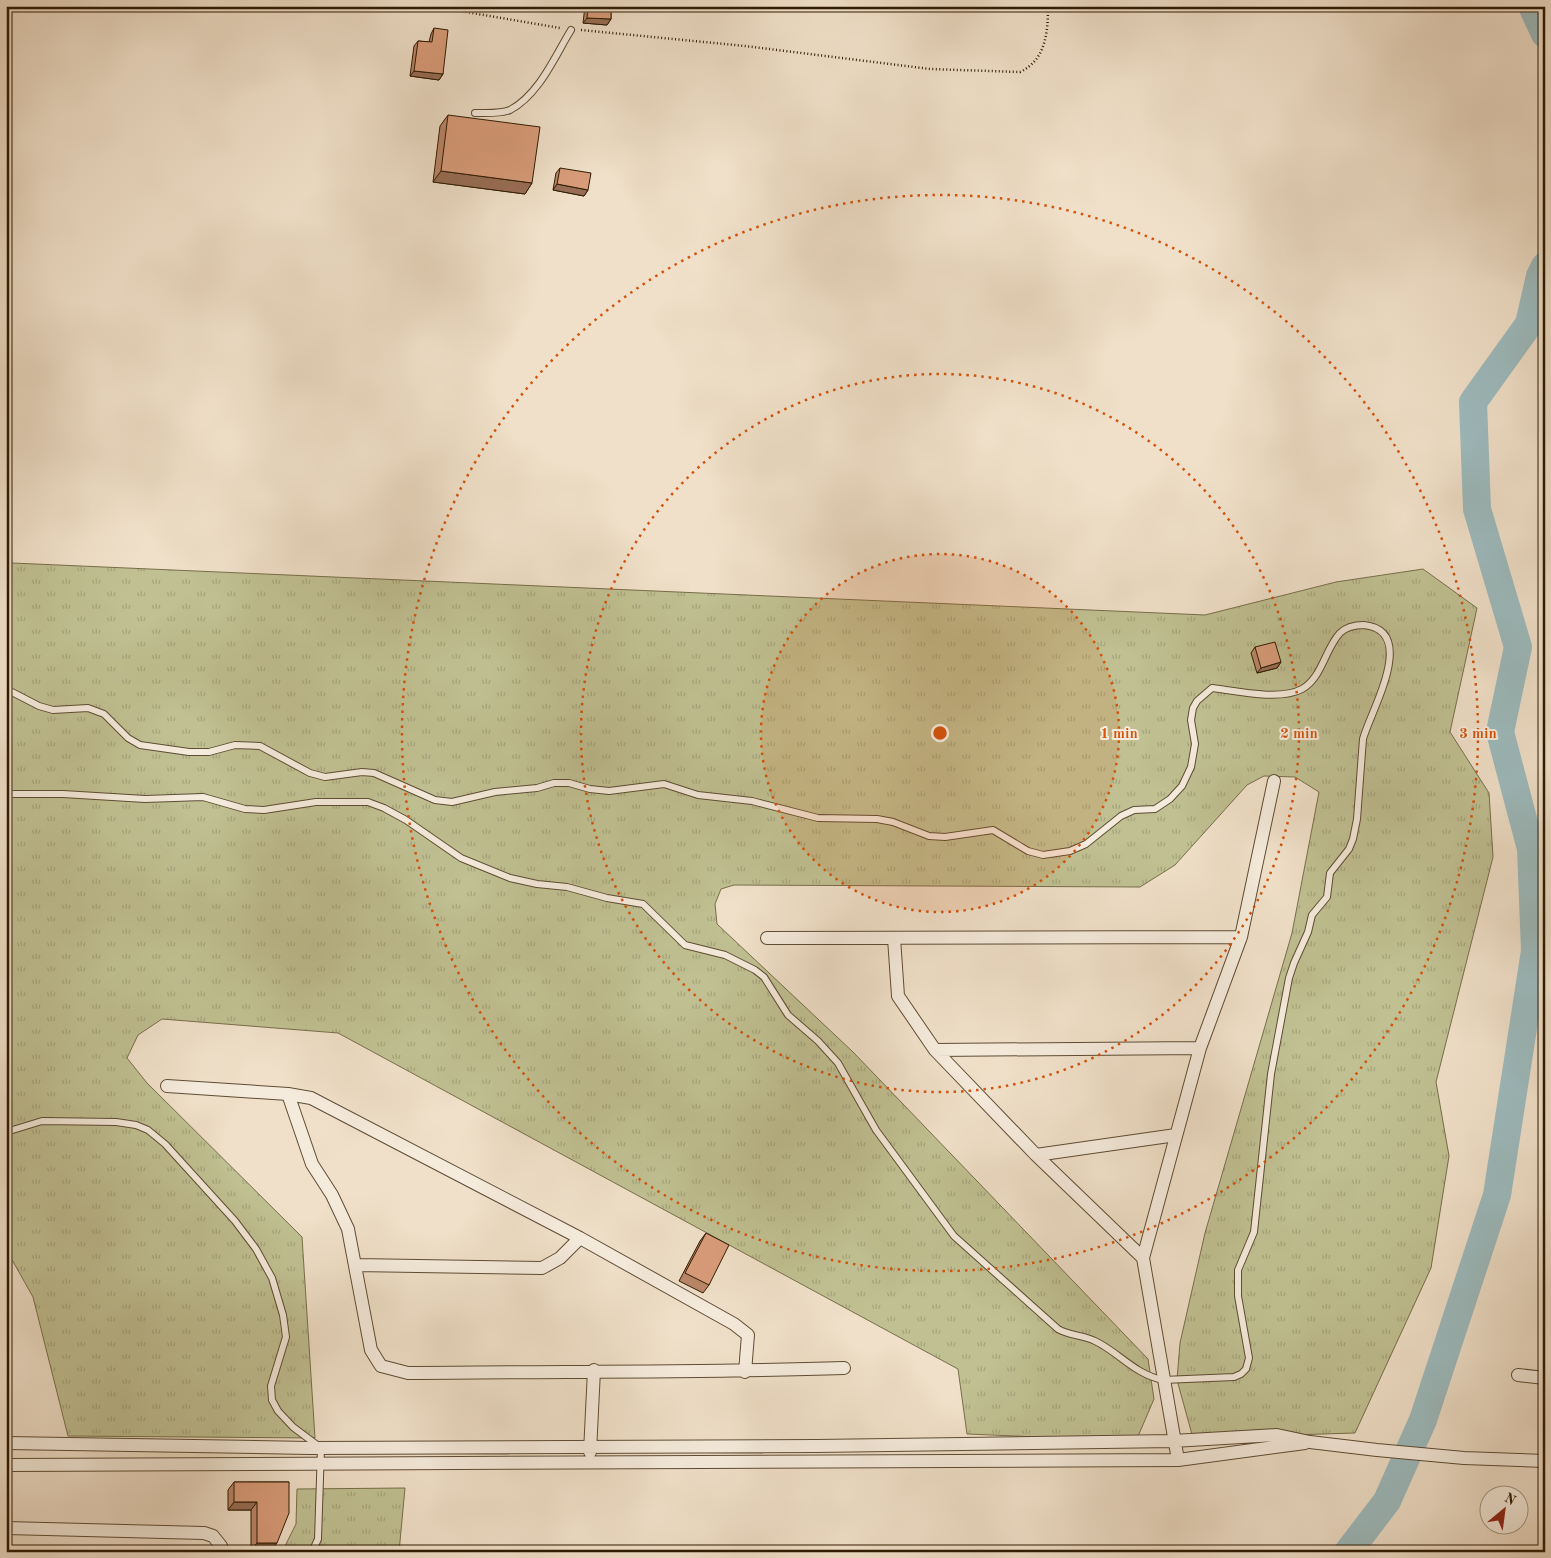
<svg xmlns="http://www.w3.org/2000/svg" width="1551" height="1558" font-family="'Old Standard TT',serif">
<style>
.grass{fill:url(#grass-tufts);stroke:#776e4a}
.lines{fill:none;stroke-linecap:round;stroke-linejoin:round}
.river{stroke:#9dbbbe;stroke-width:28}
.lane-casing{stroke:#5e4c34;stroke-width:8}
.street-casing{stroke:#5e4c34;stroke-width:14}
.path{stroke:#2e1b02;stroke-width:2.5;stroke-dasharray:1 2.5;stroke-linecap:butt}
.lane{stroke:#f5ebdc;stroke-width:6}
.street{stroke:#f5ebdc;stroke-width:12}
.wall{fill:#bb8669;stroke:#2e1b02}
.shaded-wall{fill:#986d55;stroke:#2e1b02}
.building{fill:#d99c7a;stroke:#2e1b02}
.ring{fill:none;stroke:#d5530b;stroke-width:2.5;stroke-dasharray:2.5 5}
.centre{fill:#d5530b;stroke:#f5ebdc;stroke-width:2.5}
.ring-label{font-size:15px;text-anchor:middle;font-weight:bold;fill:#d5530b;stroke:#f5ebdc;stroke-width:4;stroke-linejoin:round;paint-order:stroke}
</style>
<defs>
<pattern id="grass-tufts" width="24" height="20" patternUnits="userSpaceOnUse" patternTransform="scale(1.25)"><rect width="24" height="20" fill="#c0c092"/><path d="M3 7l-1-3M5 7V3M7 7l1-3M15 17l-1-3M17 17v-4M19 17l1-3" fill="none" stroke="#a5a47c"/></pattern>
</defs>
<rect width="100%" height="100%" fill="#f0e0c9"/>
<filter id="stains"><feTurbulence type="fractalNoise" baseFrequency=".004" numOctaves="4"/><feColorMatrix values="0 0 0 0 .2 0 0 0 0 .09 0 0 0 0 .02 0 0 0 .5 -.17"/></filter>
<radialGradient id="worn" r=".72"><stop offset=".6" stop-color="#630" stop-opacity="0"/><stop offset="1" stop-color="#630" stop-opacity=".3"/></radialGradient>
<!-- grass -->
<path class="grass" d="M 6,526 L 12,563 L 1205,615 L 1336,582 L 1423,569 L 1477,608 L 1450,732 L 1489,793 L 1493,857 L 1436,1082 L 1449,1156 L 1431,1268 L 1355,1433 L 1193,1438 L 1177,1380 L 1180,1343 L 1205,1233 L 1292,933 L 1319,792 L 1295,777 L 1264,776 L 1247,785 L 1175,865 L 1140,887 L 734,885 L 721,889 L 715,904 L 717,924 L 853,1052 L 1148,1359 L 1154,1399 L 1136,1441 L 967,1434 L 958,1369 L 338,1033 L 162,1019 L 138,1035 L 127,1058 L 147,1083 L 302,1237 L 315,1438 L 68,1436 L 33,1297 L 6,1249 Z
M 405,1488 L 399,1552 L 282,1552 L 296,1524 L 297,1489 Z"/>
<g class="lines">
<!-- river -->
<path class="river" d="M 1532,6 L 1545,34
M 1348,1552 L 1387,1501 L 1423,1420 L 1497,1195 L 1535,951 L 1531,849 L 1500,732 L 1518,647 L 1477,509 L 1473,402 L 1529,324 L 1540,276 L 1545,266"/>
<defs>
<path id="lane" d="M 475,113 C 485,113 501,114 510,110 C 539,95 555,56 571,30
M 6,689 L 39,706 L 53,710 L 88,708 L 104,714 L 128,738 L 140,745 L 189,752 L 209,752 L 235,745 L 260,746 L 310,773 L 325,777 L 362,772 L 374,773 L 435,800 L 452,802 L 495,792 L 537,788 L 554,783 L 569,783 L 590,789 L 609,791 L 664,784 L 698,795 L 752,801 L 818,818 L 877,819 L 893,822 L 929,836 L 945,837 L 993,830 L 1028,851 L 1043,855 L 1070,851 L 1086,844 L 1121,816 L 1134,810 L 1155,809 L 1170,799 L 1182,786 L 1191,767 L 1195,744 L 1191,720 L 1193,708 L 1197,701 L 1212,688 C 1236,691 1280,701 1302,689 C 1322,678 1325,649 1340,633 C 1346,627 1356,625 1364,625 C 1419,631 1370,712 1363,739 L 1357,819 L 1353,839 L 1349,849 L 1330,873 L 1327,897 L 1312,915 L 1308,932 L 1294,963 L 1289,978 L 1271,1074 L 1254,1232 L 1238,1270 L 1238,1296 L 1249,1358 L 1246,1369 L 1241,1374 L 1234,1377 L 1163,1380 C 1134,1374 1120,1353 1095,1341 C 1083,1335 1070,1336 1058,1329 L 954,1236 L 876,1130 L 838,1063 L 818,1041 L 788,1015 L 764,977 L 755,970 L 725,955 L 685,945 L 643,904 L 607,898 L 567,887 L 537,884 L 510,878 L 461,858 L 406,820 L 384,808 L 368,802 L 316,802 L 264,810 L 245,809 L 203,797 L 145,799 L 63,794 L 6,794
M 6,1132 L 42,1121 L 116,1122 L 136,1125 L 148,1130 L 165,1144 L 235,1221 L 256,1249 L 272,1278 L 283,1315 L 286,1337 L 271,1386 L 272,1400 L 278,1411 L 293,1427 L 321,1448 L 318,1539 L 312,1552"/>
<path id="street" d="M 767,938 L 1241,937
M 894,938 L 898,996 L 935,1050 L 1036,1155 L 1143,1258
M 935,1050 L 1200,1048
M 167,1086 L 288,1094 L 311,1098 L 580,1238 L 734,1324 L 748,1335 L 745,1372
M 288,1094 L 312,1164 L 332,1195 L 348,1229 L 371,1350 L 381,1366 L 408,1373 C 553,1371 699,1373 844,1368
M 1036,1155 L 1176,1135
M 356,1265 L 542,1268 L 560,1258 L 580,1238
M 1518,1375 L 1545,1378
M 6,1443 L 310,1448 L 816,1446 L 1173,1441 L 1277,1435 L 1310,1442 L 1377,1450 L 1464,1458 L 1545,1461
M 590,1452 L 594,1370
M 1178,1460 L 1143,1258 L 1200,1048 L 1241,937 L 1274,781
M 6,1465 L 1178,1460 L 1305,1443
M 6,1528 L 204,1533 L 213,1536 L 221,1546 L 219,1552"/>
</defs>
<!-- lane casing -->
<use href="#lane" class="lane-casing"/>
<!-- street casing -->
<use href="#street" class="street-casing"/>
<!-- path -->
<path class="path" d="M 431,6 L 560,28
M 581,30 L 745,46 L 930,69 L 1020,72 C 1046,60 1048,32 1048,6"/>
<!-- lane -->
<use href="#lane" class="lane"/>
<!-- street -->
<use href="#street" class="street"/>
</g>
<!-- wall -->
<path class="wall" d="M 585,6 L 611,6 L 611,19 L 607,25 L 583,23 Z
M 434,28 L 443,74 L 439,80 L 410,76 L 414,46 L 418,41 L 429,42 L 431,34 Z
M 448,115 L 532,183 L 525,194 L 433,182 L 440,126 Z
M 560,168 L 588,190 L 584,196 L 553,190 L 556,173 Z
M 1255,647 L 1281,662 L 1277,668 L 1257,673 L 1251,653 Z
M 706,1233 L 709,1285 L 703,1293 L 679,1281 L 700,1241 Z
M 234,1482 L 289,1482 L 271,1551 L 251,1551 L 251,1510 L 228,1510 L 228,1490 Z"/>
<!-- shaded-wall -->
<path class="shaded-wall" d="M 493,6 L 516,6 L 515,8 Z
M 587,18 L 611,19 L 607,25 L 583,23 Z
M 414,71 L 443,74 L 439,80 L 410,76 Z
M 441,171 L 532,183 L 525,194 L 433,182 Z
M 557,184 L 588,190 L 584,196 L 553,190 Z
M 1281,662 L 1277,668 L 1257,673 L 1261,668 Z
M 234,1502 L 257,1502 L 251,1510 L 228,1510 Z
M 257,1543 L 277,1543 L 271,1551 L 251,1551 Z"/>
<!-- building -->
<path class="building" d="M 588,6 L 611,6 L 611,19 L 587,18 Z
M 434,28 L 448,30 L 443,74 L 414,71 L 418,41 L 432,42 Z
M 448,115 L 540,127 L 532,183 L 441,171 Z
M 560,168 L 591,173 L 588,190 L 557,184 Z
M 1275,642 L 1281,662 L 1261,668 L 1255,647 Z
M 706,1233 L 729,1245 L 709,1285 L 685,1273 Z
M 234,1482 L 289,1482 L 289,1513 L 277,1543 L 257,1543 L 257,1502 L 234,1502 Z"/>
<!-- distance rings -->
<circle cx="940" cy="733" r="179" fill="#d5530b" fill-opacity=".12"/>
<g class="ring">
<circle cx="940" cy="733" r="179"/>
<circle cx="940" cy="733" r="359"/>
<circle cx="940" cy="733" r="538"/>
</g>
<circle cx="940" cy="733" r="8" class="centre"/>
<g class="ring-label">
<text x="1119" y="738">1 min</text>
<text x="1299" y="738">2 min</text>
<text x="1478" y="738">3 min</text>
</g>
<!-- margin -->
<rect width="1551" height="1558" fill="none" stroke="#f0e0c9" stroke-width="25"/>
<rect x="8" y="8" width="1536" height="1543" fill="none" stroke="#2e1b02" stroke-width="2.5"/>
<rect x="12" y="12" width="1526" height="1533" fill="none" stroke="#2e1b02"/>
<!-- north arrow -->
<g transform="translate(1504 1510) rotate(29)"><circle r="24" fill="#f5ebdc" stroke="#a59885"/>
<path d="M0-4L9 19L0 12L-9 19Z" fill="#8f2418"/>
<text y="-8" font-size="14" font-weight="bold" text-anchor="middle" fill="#2e1b02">N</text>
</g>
<rect width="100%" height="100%" filter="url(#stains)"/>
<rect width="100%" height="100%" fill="url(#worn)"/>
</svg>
